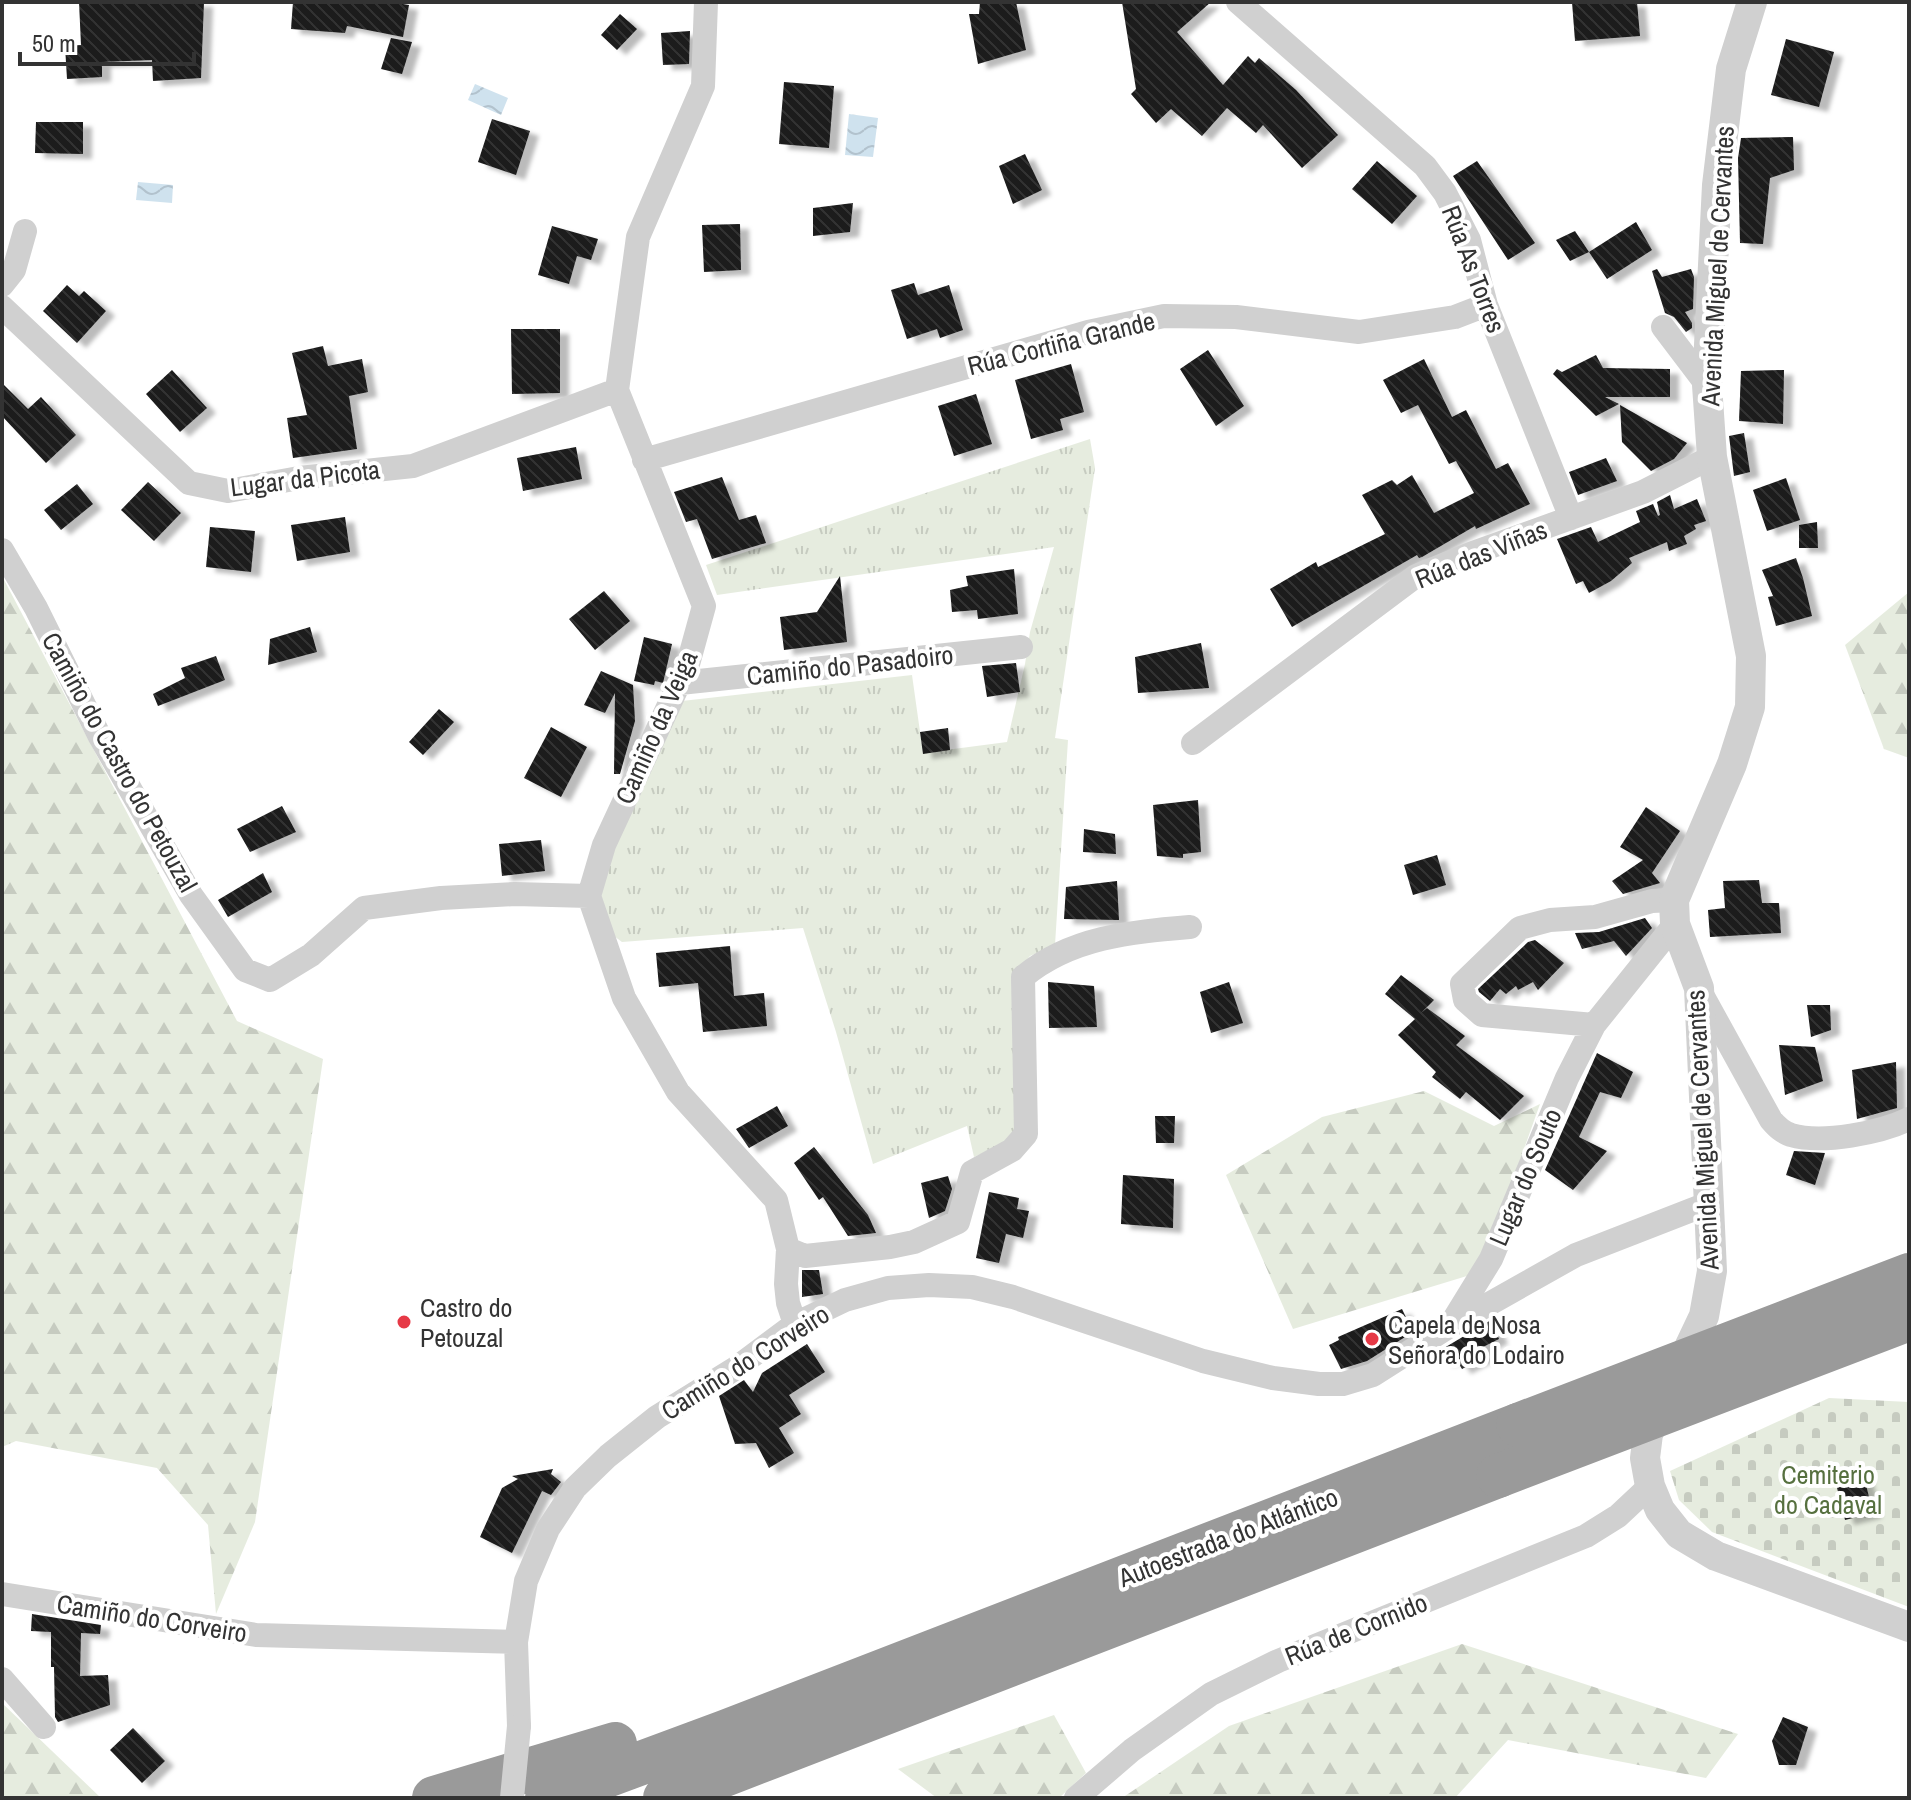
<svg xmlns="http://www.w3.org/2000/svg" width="1911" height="1800" font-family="'Archivo Narrow',sans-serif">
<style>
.grass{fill:url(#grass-tufts)}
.forest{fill:url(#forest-firs)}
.cemetery{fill:url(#cemetery-stones)}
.water{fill:url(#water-waves)}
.building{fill:url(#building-back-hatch);filter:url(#shadow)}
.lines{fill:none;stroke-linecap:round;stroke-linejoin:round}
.minor{stroke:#d0d0d0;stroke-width:24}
.tertiary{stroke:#d0d0d0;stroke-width:30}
.motorway{stroke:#9a9a9a;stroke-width:44}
.minor-bridge{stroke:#d0d0d0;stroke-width:24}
.motorway-bridge{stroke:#9a9a9a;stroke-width:44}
.poi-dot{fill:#e63946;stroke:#fff;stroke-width:3}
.labels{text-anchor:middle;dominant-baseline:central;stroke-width:8;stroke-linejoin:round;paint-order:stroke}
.street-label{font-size:26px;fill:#333;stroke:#fff}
.poi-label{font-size:26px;fill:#333;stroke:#fff;text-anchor:start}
.park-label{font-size:26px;fill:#56703f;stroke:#fff}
</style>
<defs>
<pattern id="grass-tufts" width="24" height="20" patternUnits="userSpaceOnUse" patternTransform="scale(2)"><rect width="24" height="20" fill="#e6ecdf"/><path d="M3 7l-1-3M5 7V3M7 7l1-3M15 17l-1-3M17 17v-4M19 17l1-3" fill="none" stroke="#c6cbc0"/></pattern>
<pattern id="forest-firs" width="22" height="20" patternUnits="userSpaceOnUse" patternTransform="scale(2)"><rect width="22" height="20" fill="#e6ecdf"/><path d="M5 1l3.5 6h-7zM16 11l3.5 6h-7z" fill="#c6cbc0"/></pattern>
<pattern id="cemetery-stones" width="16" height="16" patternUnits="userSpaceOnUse" patternTransform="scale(2)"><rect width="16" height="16" fill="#e6ecdf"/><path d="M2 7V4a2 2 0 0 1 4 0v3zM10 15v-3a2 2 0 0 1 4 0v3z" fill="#c6cbc0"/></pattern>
<pattern id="water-waves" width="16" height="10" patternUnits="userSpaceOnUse" patternTransform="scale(2)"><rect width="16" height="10" fill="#cfe2ee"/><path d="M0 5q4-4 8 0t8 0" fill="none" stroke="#b2c2cd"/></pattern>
<pattern id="building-back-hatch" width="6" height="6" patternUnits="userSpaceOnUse" patternTransform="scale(2)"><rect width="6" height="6" fill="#1a1a1a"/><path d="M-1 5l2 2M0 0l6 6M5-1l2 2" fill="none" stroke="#333"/></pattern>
<filter id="shadow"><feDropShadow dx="9" dy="5" stdDeviation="2" flood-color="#0004"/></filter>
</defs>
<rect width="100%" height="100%" fill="#fff"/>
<!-- grass -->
<path class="grass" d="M 1090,439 L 1095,468 L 1055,738 L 1068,740 L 1055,945 L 1030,956 L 1020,968 L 1016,1133 L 1009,1141 L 974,1157 L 967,1126 L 873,1164 L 836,1032 L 803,928 L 622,942 L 610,933 L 600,897 L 626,812 L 682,701 L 912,675 L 923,753 L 1007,742 L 1025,664 L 1030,632 L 1054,547 L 717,595 L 706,565 Z"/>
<!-- forest -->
<path class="forest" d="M 2,576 L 237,1021 L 323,1059 L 255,1522 L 216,1614 L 208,1525 L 157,1468 L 16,1441 L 2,1447 Z
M 1909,592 L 1909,758 L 1884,749 L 1845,645 Z
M 1424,1091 L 1494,1126 L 1540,1104 L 1480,1272 L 1293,1329 L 1226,1175 L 1322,1117 Z
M 1462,1644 L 1738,1734 L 1706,1778 L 1508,1740 L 1455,1798 L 1122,1798 L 1229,1726 Z
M 2,1703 L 101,1798 L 2,1798 Z
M 1054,1715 L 1086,1773 L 1059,1798 L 937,1798 L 898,1769 Z"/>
<!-- cemetery -->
<path class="cemetery" d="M 1829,1398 L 1909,1402 L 1909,1607 L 1712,1532 L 1679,1500 L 1670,1471 Z"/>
<!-- water -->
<path class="water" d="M 475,84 L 508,98 L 501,115 L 468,100 Z
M 849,114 L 878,118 L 873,157 L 845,155 Z
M 138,182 L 173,185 L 172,203 L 136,200 Z"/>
<!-- building -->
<path class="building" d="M 79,2 L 204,2 L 201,78 L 153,81 L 152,60 L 102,62 L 102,77 L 67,79 L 65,46 L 81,45 Z
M 293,2 L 391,2 L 409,5 L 403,37 L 347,26 L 345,33 L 291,29 Z
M 980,2 L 1016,2 L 1026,50 L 978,64 L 969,14 L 979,14 Z
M 1122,2 L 1211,2 L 1177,32 L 1223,85 L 1248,56 L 1255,63 L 1259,58 L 1296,90 L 1338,135 L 1302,168 L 1263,125 L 1256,133 L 1227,108 L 1202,136 L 1171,109 L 1156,123 L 1131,94 L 1136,89 Z
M 1572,2 L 1637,2 L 1640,36 L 1575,41 Z
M 620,14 L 637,29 L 617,50 L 601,35 Z
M 690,31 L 689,64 L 663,65 L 661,33 Z
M 391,38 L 412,42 L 402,74 L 381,69 Z
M 1786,39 L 1834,52 L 1819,107 L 1771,95 Z
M 784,82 L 834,86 L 829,148 L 779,144 Z
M 492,119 L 530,131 L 516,175 L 478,162 Z
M 36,122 L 83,122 L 83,154 L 35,153 Z
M 1793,137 L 1794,170 L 1770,178 L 1763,244 L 1740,243 L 1738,158 L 1741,138 Z
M 1025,154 L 1042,190 L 1013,204 L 999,166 Z
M 1377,161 L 1417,196 L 1392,224 L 1352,189 Z
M 1477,161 L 1535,243 L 1508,260 L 1453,176 Z
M 853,203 L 850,232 L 813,236 L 813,208 Z
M 1636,222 L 1652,250 L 1607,279 L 1589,252 Z
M 740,224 L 741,270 L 704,272 L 702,225 Z
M 552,226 L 598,239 L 591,260 L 577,256 L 569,284 L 538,275 Z
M 1575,231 L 1589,252 L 1570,261 L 1556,240 Z
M 1657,269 L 1662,277 L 1691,269 L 1694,277 L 1693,309 L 1685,312 L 1692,323 L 1692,328 L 1686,332 L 1674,317 L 1665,313 L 1652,271 Z
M 914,283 L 918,295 L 949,285 L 963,330 L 940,338 L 937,329 L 907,339 L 891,290 Z
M 67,285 L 79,296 L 84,291 L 106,311 L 77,343 L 43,311 Z
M 511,329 L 560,329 L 560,393 L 512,394 Z
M 323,346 L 328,366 L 362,359 L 368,392 L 349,396 L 357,449 L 293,458 L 287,418 L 307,415 L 292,353 Z
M 1208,350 L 1244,406 L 1216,426 L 1180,369 Z
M 1596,355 L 1603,368 L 1670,369 L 1670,397 L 1605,397 L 1619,404 L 1596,416 L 1553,374 L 1557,369 L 1562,372 Z
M 1424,359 L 1452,417 L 1466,410 L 1496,469 L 1508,463 L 1530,504 L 1476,529 L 1475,526 L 1422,557 L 1419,558 L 1417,555 L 1292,627 L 1270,589 L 1316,562 L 1318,567 L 1385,534 L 1362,495 L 1392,480 L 1397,485 L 1412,475 L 1434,513 L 1474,493 L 1456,461 L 1449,464 L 1418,405 L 1401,413 L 1383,380 Z
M 1071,364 L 1084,412 L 1060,419 L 1063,430 L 1031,439 L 1015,380 Z
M 172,370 L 207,408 L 180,432 L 146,394 Z
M 1784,370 L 1783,424 L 1739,421 L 1741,371 Z
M 2,383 L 28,409 L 41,397 L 76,435 L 46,463 L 2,416 Z
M 976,394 L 992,444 L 954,456 L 938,406 Z
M 1620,405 L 1687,443 L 1674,459 L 1651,471 L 1622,442 Z
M 1744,433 L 1750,472 L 1734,476 L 1729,436 Z
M 576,447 L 582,479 L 523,491 L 517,458 Z
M 1606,458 L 1617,481 L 1578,495 L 1569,472 Z
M 722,477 L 739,520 L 756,515 L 766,543 L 712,559 L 697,519 L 686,522 L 674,492 Z
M 1786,478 L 1800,520 L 1767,531 L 1753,490 Z
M 148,482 L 181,513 L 154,541 L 121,510 Z
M 77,484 L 93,504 L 61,530 L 44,510 Z
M 1670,495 L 1674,509 L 1697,499 L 1706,521 L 1694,525 L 1696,529 L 1684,536 L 1687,544 L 1669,551 L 1667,542 L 1629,558 L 1632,563 L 1611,581 L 1589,593 L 1583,581 L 1576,584 L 1557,539 L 1591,527 L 1598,542 L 1640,522 L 1636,511 L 1653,504 L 1658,516 L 1660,515 L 1657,502 Z
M 345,517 L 350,552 L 297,561 L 291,525 Z
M 1817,522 L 1818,548 L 1799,548 L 1799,525 Z
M 210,527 L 255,531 L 251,572 L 206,567 Z
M 1796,558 L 1803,578 L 1812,616 L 1776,626 L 1768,597 L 1773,596 L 1762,570 Z
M 1014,569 L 1018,614 L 978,619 L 977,610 L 952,612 L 950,590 L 968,586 L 966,576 Z
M 840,576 L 847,642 L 784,650 L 780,617 L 817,612 Z
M 604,591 L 630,621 L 595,650 L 569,619 Z
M 310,627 L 317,652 L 268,665 L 270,639 Z
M 644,637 L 672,644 L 663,683 L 655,681 L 654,685 L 634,681 Z
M 1201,643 L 1209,688 L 1138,693 L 1135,657 Z
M 216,656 L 225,680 L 158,706 L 153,694 L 185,678 L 181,668 Z
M 1016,663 L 1020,692 L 987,697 L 982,666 Z
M 601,671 L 633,685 L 635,721 L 620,774 L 614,774 L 615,693 L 605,713 L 584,705 Z
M 439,709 L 454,722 L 423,755 L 409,742 Z
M 551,727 L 587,747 L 561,797 L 524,778 Z
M 948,728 L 950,750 L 923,754 L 920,732 Z
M 1198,800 L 1201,852 L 1183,854 L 1183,858 L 1157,856 L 1153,805 Z
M 282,806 L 296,832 L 250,852 L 237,829 Z
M 1646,807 L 1680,831 L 1652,873 L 1660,883 L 1623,894 L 1612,881 L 1643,860 L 1620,847 Z
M 1084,829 L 1115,834 L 1116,854 L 1083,852 Z
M 541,840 L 545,871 L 502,876 L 499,844 Z
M 1437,855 L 1446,885 L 1413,895 L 1404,865 Z
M 263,873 L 272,892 L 228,917 L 218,900 Z
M 1759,880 L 1762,903 L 1779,903 L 1781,933 L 1710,937 L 1708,910 L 1725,908 L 1723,881 Z
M 1117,881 L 1119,920 L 1064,919 L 1066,887 Z
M 1645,918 L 1652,928 L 1626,956 L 1614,941 L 1582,949 L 1575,933 L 1599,932 Z
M 1535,940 L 1564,963 L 1538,990 L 1533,982 L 1518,990 L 1516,986 L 1506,994 L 1500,989 L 1490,1001 L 1479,992 L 1478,989 L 1528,942 Z
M 730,946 L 734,996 L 764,993 L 767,1026 L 703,1032 L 698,983 L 659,987 L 656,953 Z
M 1401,975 L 1434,1000 L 1421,1013 L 1427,1008 L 1465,1036 L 1456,1045 L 1524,1096 L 1500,1120 L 1466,1092 L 1460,1099 L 1432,1077 L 1436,1072 L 1398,1035 L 1415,1019 L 1385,994 Z
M 1048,982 L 1094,986 L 1097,1027 L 1049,1028 Z
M 1229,982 L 1243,1023 L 1211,1033 L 1200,992 Z
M 1807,1005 L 1830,1005 L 1831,1030 L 1811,1037 Z
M 1779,1045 L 1815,1047 L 1823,1081 L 1785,1095 Z
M 1597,1053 L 1633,1072 L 1621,1098 L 1600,1092 L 1579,1137 L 1607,1151 L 1573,1190 L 1545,1170 Z
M 1896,1062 L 1897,1108 L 1857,1119 L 1852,1070 Z
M 777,1106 L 788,1126 L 749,1148 L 736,1129 Z
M 1155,1116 L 1175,1116 L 1174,1143 L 1156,1143 Z
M 814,1147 L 868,1215 L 876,1233 L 848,1236 L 823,1197 L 819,1200 L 794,1163 Z
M 1794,1151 L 1825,1153 L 1815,1185 L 1786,1175 Z
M 1123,1175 L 1174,1179 L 1173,1228 L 1121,1224 Z
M 948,1176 L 952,1189 L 945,1211 L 929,1218 L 921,1183 Z
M 989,1192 L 1019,1198 L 1017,1209 L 1029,1211 L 1023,1238 L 1006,1234 L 999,1263 L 976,1258 Z
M 802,1270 L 819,1270 L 823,1294 L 802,1297 Z
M 1402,1309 L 1413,1332 L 1367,1361 L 1341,1369 L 1329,1345 L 1339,1340 L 1338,1337 Z
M 1491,1320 L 1499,1339 L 1483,1347 L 1487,1356 L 1462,1369 L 1455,1357 L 1445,1362 L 1439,1351 Z
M 807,1344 L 825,1372 L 789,1395 L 801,1414 L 779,1428 L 794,1453 L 769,1468 L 756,1443 L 735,1444 L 719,1396 L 744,1380 L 753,1392 L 762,1373 Z
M 553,1469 L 551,1474 L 561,1482 L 551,1495 L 542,1491 L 512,1553 L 480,1537 L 502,1488 L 518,1479 L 512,1476 Z
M 1864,1477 L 1873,1513 L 1845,1520 L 1836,1484 Z
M 32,1614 L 101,1625 L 100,1634 L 81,1633 L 80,1676 L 108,1675 L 110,1705 L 58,1722 L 55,1717 L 54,1667 L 51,1667 L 51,1632 L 31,1631 Z
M 1783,1717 L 1808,1727 L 1796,1765 L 1779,1765 L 1772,1741 Z
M 133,1728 L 165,1761 L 142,1783 L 110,1750 Z"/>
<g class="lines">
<!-- minor -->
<path class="minor" d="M 706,2 L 703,86 L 638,237 L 617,390 L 704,606 L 688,664 L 604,845 L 589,896 L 624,998 L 678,1092 L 776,1200 L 788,1249 L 786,1284 L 788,1303 L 795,1324
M 1238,2 L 1425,166 L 1445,193 L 1469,240 L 1486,305 L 1571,518
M 2,285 L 14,270 L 25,231
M 2,307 L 189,483 L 228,491 L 299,478 L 413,466 L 617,390
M 1663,327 L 1707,385
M 644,460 L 1088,332 L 1164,316 L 1236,317 L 1359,332 L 1455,317 L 1486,305
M 2,550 L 36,608 L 99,735 L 191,895 L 245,970 L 270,980 L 311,955 L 364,908 L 441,898 L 515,894 L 589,896
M 680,683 L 1021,647
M 1193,743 L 1416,576 L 1470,554 L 1643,492 L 1712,457
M 1700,991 L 1771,1120 C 1777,1127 1782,1132 1791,1135 C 1822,1144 1881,1133 1909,1119
M 1594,1025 L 1482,1015 L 1465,1000 L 1462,984 L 1520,928 L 1550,920 L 1595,917 L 1652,901 L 1674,900
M 788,1249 L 805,1256 L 890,1247 L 914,1242 L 958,1222 L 972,1172 L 1012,1150 L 1026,1134 L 1023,977 C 1071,937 1131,932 1190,927
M 1451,1324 L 1491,1259 L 1567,1078 L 1594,1025 L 1675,924
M 2,1594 L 256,1635 L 516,1642
M 2,1679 L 44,1727
M 519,1726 L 516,1642 L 526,1581 L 548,1529 L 575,1488 L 608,1456 L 657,1417 L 736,1368 L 795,1324 L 845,1300 L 888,1288 L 929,1285 L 972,1287 L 1013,1297 L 1203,1361 L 1273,1378 L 1319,1384 L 1343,1384 L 1373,1375 L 1450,1326 L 1576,1255 L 1707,1204
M 1076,1798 L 1132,1750 L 1211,1694 L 1278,1661 L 1586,1536 L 1618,1516 L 1650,1486"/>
<!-- tertiary -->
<path class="tertiary" d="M 1752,2 L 1731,69 L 1717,185 L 1707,385 L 1712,457 L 1751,656 L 1750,707 L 1732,764 L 1674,900 L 1675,924 L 1699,988 L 1712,1271 L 1704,1316 L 1648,1434 L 1645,1458 L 1650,1486 L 1660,1510 L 1679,1534 L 1716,1556 L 1909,1627"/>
<!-- motorway -->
<path class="motorway" d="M 434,1798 L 615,1744
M 547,1798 L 725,1732 L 1518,1425
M 665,1798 L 1498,1476"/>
<!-- minor-bridge -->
<path class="minor-bridge" d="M 512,1798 L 519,1726"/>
<!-- motorway-bridge -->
<path class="motorway-bridge" d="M 1518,1425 L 1909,1275
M 1498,1476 L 1909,1319"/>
</g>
<!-- markers -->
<g class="poi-dot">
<circle cx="404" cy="1322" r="8"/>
<circle cx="1372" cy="1339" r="8"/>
</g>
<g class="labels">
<!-- street labels -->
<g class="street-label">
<text transform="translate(1717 266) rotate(-87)">Avenida Miguel de Cervantes</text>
<text transform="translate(1474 269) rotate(69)">Rúa As Torres</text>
<text transform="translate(1061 343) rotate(-14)">Rúa Cortiña Grande</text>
<text transform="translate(305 478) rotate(-7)">Lugar da Picota</text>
<text transform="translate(1481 554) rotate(-22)">Rúa das Viñas</text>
<text transform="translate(850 665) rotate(-6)">Camiño do Pasadoiro</text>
<text transform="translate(656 727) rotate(-66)">Camiño da Veiga</text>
<text transform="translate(120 762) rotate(61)">Camiño do Castro do Petouzal</text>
<text transform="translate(1702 1130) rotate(-93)">Avenida Miguel de Cervantes</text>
<text transform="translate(1525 1177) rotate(-67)">Lugar do Souto</text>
<text transform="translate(745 1362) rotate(-32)">Camiño do Corveiro</text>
<text transform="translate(1228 1537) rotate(-21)">Autoestrada do Atlántico</text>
<text transform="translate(152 1618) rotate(9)">Camiño do Corveiro</text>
<text transform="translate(1356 1629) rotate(-22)">Rúa de Cornido</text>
</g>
<!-- poi labels -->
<g class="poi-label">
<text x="420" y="1307">Castro do<tspan x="420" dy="30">Petouzal</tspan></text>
<text x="1388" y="1324">Capela de Nosa<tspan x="1388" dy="30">Señora do Lodairo</tspan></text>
</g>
<!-- park labels -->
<g class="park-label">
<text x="1828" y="1474">Cemiterio<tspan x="1828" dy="30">do Cadaval</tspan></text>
</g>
</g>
<!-- border -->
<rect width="1911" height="1800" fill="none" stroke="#333333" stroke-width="8"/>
<!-- scale -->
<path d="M20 52v12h174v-12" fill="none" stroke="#333333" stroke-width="4"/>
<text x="32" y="52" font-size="24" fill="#333333" stroke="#ffffff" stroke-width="6" paint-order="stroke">50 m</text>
</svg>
